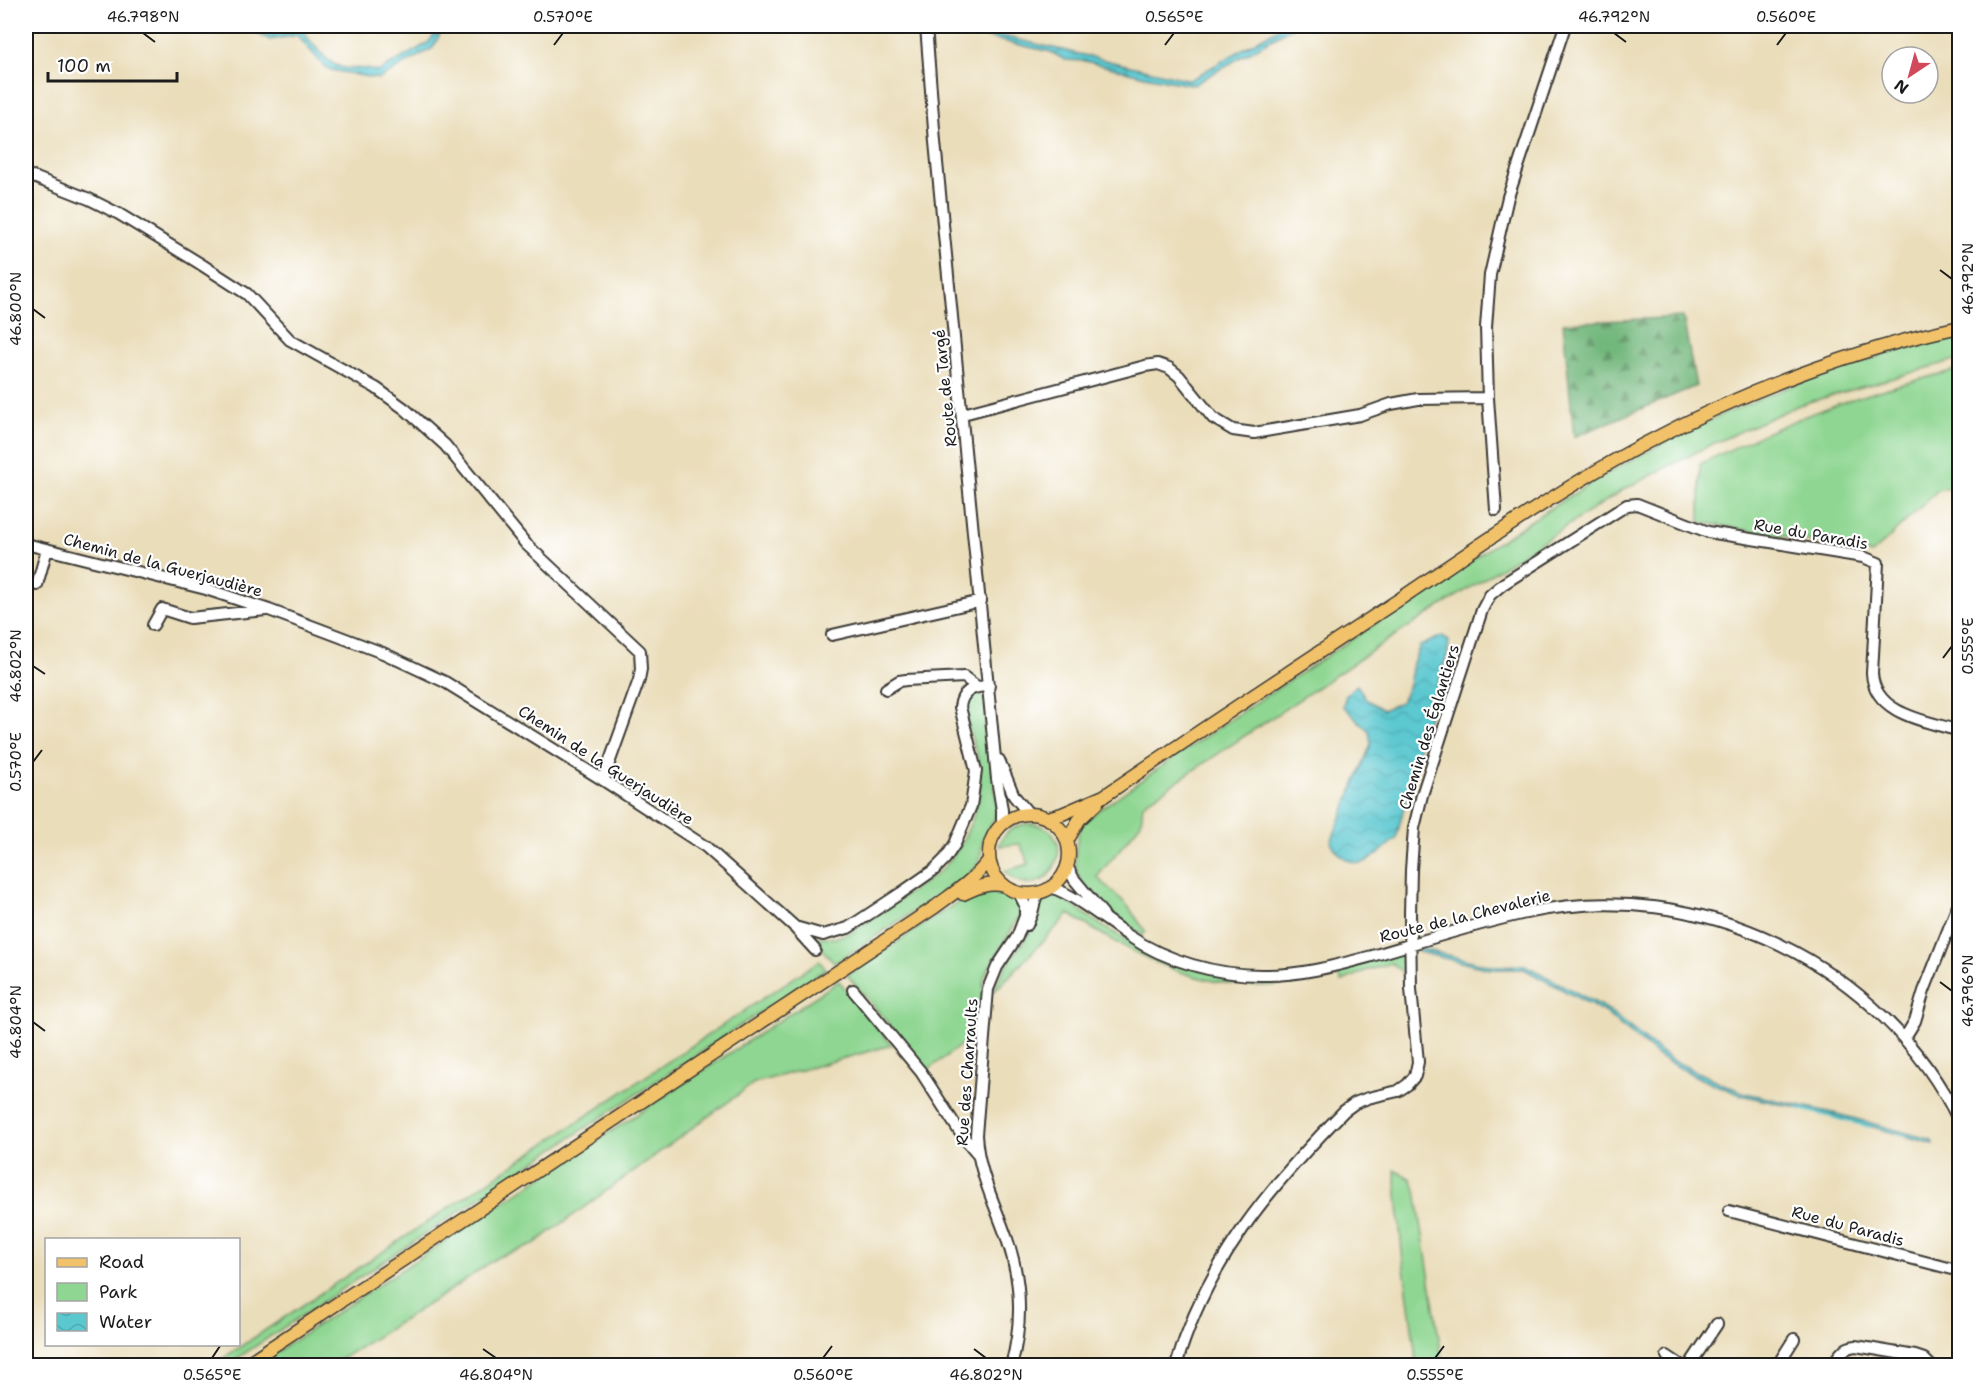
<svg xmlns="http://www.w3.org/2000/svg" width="1985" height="1391" font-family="'Shantell Sans',sans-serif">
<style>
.green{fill:#8ed691;stroke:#557956;stroke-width:1.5}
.forest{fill:url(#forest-firs);stroke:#476a4c;stroke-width:1.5}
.water{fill:url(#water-waves);stroke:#3c7276;stroke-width:1.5}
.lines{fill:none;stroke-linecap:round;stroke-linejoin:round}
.stream{stroke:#5bc8d0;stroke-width:2}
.minor-casing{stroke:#3b3934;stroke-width:14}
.major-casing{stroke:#3b3934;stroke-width:15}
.minor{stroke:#fff;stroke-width:10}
.major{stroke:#f2c26a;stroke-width:12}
.ticks{fill:none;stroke:#1c1c1c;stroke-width:2}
.labels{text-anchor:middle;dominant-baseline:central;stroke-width:4.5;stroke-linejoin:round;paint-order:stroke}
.street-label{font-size:16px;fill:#1c1c1c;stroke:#fff}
.neatline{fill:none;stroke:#1c1c1c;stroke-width:2}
.ticks-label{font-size:15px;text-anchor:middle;fill:#1c1c1c}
</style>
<defs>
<pattern id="forest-firs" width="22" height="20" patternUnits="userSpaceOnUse" patternTransform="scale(1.5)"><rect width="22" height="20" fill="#72b77b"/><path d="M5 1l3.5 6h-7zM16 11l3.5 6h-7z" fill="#5d9464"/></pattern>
<pattern id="water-waves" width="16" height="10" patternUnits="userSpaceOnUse" patternTransform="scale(1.5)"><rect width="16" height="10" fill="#5bc8d0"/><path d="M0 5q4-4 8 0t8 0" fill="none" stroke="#4fabb2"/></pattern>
</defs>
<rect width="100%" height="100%" fill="#fff"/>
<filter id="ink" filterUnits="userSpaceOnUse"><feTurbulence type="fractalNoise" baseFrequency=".0167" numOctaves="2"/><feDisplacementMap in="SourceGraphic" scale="12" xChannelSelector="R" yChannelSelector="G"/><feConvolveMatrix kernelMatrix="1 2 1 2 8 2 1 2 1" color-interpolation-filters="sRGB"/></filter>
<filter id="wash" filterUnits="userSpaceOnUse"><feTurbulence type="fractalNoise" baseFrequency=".008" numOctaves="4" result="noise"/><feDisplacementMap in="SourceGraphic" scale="24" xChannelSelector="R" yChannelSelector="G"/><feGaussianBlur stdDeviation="1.35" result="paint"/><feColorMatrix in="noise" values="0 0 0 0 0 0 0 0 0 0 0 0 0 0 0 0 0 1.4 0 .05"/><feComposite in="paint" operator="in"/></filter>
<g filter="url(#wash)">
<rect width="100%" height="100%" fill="#eaddba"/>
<!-- green -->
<path class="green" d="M 1959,335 L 1959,359 L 1799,405 L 1708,446 L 1623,490 L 1388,640 L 1143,804 L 1141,823 L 1097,877 L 1127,905 L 1146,932 L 1143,935 C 1125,924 1083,892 1077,872 C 1074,865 1076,857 1076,850 C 1077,842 1077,834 1081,827 C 1089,815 1105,806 1116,798 C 1208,733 1302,672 1395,611 C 1475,558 1553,503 1637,457 C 1738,402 1848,361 1959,335 Z
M 1959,369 L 1959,488 L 1939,489 L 1872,554 L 1822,543 L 1700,522 L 1700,464 C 1737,446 1775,428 1813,413 C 1861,394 1911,382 1959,369 Z
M 972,693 L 980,693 L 985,700 L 997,809 L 996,815 L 983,840 L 980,859 L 975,869 L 969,875 L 835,963 L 809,936 L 835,938 L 852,932 L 938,873 C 960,854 980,811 980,782 C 980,775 980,767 978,759 C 974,741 956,709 972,693 Z
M 1024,824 C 1089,821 1050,917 1004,871 L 1029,864 L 1020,844 L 999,846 C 1003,834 1011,828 1024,824 Z
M 988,889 C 1004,890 1021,898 1020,915 L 984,977 L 978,1042 L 973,1036 L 928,1070 L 847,975 L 947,909 L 962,900 Z
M 1047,896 L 1054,896 L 1065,900 L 1107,929 L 1160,958 L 1231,978 L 1271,981 L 1313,976 L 1403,953 L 1407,958 L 1407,976 L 1391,963 L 1365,971 L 1341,982 L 1340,976 C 1226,1002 1164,974 1069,914 L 994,992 C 1001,966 1021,949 1033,926 C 1039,916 1038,904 1047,896 Z
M 819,961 L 826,969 L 227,1365 L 213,1365 Z
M 839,981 L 892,1045 L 754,1083 L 531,1246 L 498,1257 L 449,1291 L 332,1365 L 257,1365 Z
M 1395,1170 L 1411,1179 L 1416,1190 L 1443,1365 L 1417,1365 L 1402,1253 Z"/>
<!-- forest -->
<path class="forest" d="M 1683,317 L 1696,386 L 1574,437 L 1563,323 Z"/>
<!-- water -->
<path class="water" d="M 241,26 L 256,26 L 269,33 L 293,26 L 306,33 L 307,37 C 317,48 328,65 344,68 C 357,70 365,66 378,72 L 428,43 L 441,26 L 447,26 L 440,34 L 433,48 L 379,79 L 331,70 L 324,66 L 297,35 L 270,40 Z
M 936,26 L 959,26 L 970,28 L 969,26 L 974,26 L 981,31 L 1190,80 L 1282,26 L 1294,26 L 1195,84 L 1190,85 L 1145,76 L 1085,61 L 1065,60 L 1051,52 Z
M 1442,636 L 1449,640 L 1448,652 L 1417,755 L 1396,839 C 1388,845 1374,859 1365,862 C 1351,867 1336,853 1331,842 L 1371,744 L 1369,731 L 1343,706 L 1346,695 L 1357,685 L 1367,700 L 1383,710 L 1401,702 L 1409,685 L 1413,663 L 1420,646 Z
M 1418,948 L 1492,966 L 1525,965 L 1605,1008 L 1670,1059 L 1723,1084 L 1745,1093 L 1842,1115 L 1932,1140 L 1933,1144 L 1841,1118 L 1741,1095 L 1701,1079 L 1661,1058 L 1604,1012 L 1524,969 L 1490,969 L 1418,952 Z"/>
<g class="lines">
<!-- stream -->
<path class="stream" d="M 1800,1109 L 1870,1127"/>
</g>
</g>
<g filter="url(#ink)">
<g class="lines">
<defs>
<path id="minor" d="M 926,26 L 935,142 L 997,779 L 1002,810 L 1002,824
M 26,174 L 89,199 L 119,214 L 199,263 L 247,294 L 290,340 L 376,388 L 405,409 L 445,445 L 526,544 L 640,651 L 641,669 L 639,680 L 603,780
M 963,414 L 1145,366 L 1158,364 L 1169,368 L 1179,376 L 1213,418 L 1233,430 L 1254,433 L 1360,415 L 1391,404 L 1418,399 L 1488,398
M 1496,510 L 1488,398 L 1486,327 L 1490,275 L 1508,197 L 1565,26
M 26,544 L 206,589 L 269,610 L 383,653 L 445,682 L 603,780 L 706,847 L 795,927 L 823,935 L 848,928 L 901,893 L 934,870 L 945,859 L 955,844 L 971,806 L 976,771 L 960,707 C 962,691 973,686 989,686
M 37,585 L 47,549
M 153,625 L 162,609 L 190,618 L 266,610
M 832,635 L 981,601
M 886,689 L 899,681 L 906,680 L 964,677 L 976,686
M 999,760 L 1014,796 L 1029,814
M 1067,866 L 1074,879 L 1103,914
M 1051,887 C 1076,896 1107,921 1129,936 C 1166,961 1216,975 1261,975 C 1299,976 1335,966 1372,956 C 1423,941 1474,924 1526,913 C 1698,875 1883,963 1960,1123
M 1027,925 L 1032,913 L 1037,893
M 795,928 L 815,950
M 853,990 L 921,1072 L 961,1134 L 977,1153
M 1904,1039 L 1915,1021 L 1924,991 L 1960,900
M 1729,1211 L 1960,1271
M 1667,1356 L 1682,1366
M 1011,1366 C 1023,1323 1022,1282 1007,1239 C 995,1204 978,1172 976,1135 L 988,989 L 997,967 L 1017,937 L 1025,916 L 1025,905 L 1019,893
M 1176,1366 C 1206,1262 1270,1186 1344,1111 L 1355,1103 L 1368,1098 L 1398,1091 L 1407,1085 L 1415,1076 L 1418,1062 L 1411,989 L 1410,914 L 1411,870 L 1414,828 L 1422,795 L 1482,610 L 1490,595 L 1503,584 L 1627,505 L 1637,504 L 1708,532 L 1863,557 L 1878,563 L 1872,673 C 1874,715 1927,721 1960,731
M 1689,1366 L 1717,1324
M 1777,1366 L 1794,1339
M 1832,1366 C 1839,1355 1843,1347 1856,1346 L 1915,1356 L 1924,1359 L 1931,1366"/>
<path id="major" d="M989 854a40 40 0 1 1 80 0a40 40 0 1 1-80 0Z
M 1047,818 L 1062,814 L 1104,796 C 1202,729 1301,664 1400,599 C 1480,545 1560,489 1646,443 C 1740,393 1855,349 1960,327
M 1067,841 L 1079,820 L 1097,803
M 963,894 C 977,887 989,882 1005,886
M 243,1366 L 935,907 C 955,892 974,880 989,860"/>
</defs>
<!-- minor casing -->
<use href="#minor" class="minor-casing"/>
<!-- major casing -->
<use href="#major" class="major-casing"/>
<!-- minor -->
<use href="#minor" class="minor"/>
<!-- major -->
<use href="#major" class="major"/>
</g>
</g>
<!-- ticks -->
<path class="ticks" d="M 143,33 L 155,42M 1614,33 L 1626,42M 554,45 L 563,33M 1165,45 L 1174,33M 1777,45 L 1786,33M 1940,270 L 1952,279M 33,309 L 45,318M 1943,658 L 1952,646M 33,666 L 45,674M 33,762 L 42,750M 1940,982 L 1952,991M 33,1022 L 45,1031M 483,1349 L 496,1358M 974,1349 L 986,1358M 212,1358 L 220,1346M 823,1358 L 832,1346M 1435,1358 L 1444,1346"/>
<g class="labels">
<!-- street labels -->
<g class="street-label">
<text transform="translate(945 388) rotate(-96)">Route de Targé</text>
<text transform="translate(1811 534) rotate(10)">Rue du Paradis</text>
<text transform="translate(163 565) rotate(15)">Chemin de la Guerjaudière</text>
<text transform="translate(1429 727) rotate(-73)">Chemin des Églantiers</text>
<text transform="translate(606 765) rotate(33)">Chemin de la Guerjaudière</text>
<text transform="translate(1465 916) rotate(-14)">Route de la Chevalerie</text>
<text transform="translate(967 1072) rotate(-86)">Rue des Charraults</text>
<text transform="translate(1848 1226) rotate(15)">Rue du Paradis</text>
</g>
</g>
<!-- margin -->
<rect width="1985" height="1391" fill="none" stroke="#fff" stroke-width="66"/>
<!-- legend -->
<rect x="45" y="1238" width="195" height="108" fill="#ffffff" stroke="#a4a4a4" stroke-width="1.5"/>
<rect x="57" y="1258" width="30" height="9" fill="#f2c26a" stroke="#a4a4a4" stroke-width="1.5"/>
<text x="99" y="1268" font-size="18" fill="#1c1c1c">Road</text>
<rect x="57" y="1283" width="30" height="18" fill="#8ed691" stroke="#a4a4a4" stroke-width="1.5"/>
<text x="99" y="1298" font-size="18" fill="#1c1c1c">Park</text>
<rect x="57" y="1313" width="30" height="18" fill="url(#water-waves)" stroke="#a4a4a4" stroke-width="1.5"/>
<text x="99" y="1328" font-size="18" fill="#1c1c1c">Water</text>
<!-- north arrow -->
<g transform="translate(1910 75) rotate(216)"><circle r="28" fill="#ffffff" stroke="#a4a4a4" stroke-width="1.5"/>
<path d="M0-4.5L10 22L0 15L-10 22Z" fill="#d1495b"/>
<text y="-9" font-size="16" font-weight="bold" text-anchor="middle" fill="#1c1c1c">N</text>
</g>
<!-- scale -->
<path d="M48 72v9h129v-9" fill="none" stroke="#1c1c1c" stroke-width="3"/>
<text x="57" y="72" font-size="18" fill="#1c1c1c" stroke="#ffffff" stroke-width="4.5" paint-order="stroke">100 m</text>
<rect x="33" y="33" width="1919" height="1325" class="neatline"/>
<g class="ticks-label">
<text x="143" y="22">46.798°N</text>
<text x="563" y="22">0.570°E</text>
<text x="1174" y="22">0.565°E</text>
<text x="1614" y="22">46.792°N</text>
<text x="1786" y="22">0.560°E</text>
<text transform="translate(1968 279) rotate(-90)" y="5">46.792°N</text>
<text transform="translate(16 309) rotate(-90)" y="5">46.800°N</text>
<text transform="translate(1968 646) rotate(-90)" y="5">0.555°E</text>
<text transform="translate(16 666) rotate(-90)" y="5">46.802°N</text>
<text transform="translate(16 762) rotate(-90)" y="5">0.570°E</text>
<text transform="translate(1968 991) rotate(-90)" y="5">46.796°N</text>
<text transform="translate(16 1022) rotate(-90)" y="5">46.804°N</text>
<text x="212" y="1380">0.565°E</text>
<text x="496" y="1380">46.804°N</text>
<text x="823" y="1380">0.560°E</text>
<text x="986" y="1380">46.802°N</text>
<text x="1435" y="1380">0.555°E</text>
</g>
</svg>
